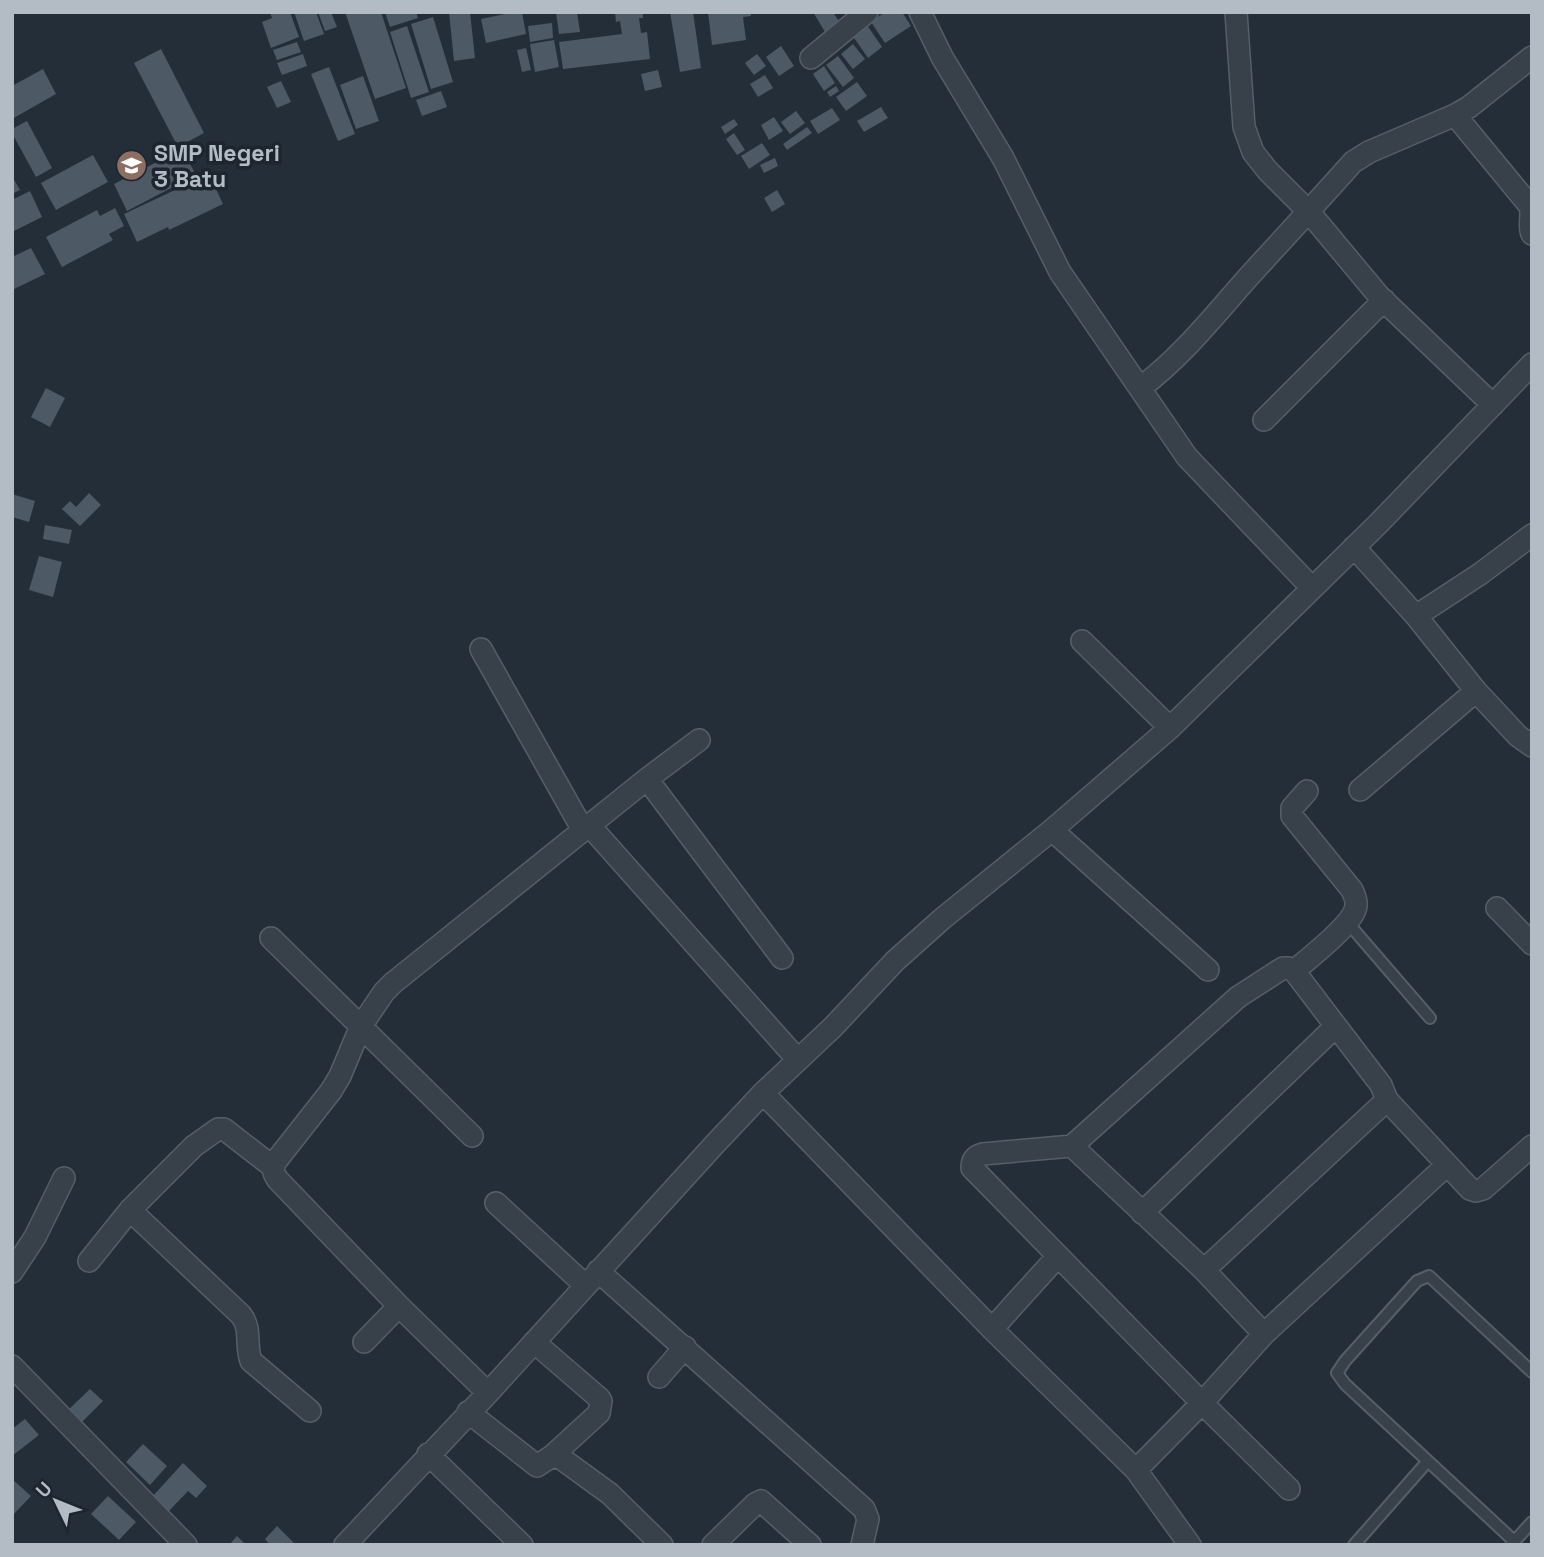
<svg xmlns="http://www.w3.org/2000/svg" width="1544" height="1557" font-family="'Space Grotesk',sans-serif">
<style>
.building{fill:#4d5964}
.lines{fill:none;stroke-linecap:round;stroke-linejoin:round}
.service-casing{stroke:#565e67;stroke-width:14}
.minor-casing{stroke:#565e67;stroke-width:24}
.service{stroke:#384049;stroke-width:10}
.minor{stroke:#384049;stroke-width:21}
.labels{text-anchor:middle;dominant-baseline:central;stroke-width:7;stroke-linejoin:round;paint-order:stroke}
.poi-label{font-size:23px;font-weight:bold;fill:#b3bbc5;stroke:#1d252e;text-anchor:start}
</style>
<rect width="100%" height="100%" fill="#242e39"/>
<!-- building -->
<path class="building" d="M 270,12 L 282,12 L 283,14 L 290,12 L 299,37 L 271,48 L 262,22 L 272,18 Z
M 294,12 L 316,12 L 324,34 L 304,41 Z
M 318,12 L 331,12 L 337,27 L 325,31 Z
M 345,12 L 381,12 L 406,88 L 375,99 Z
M 385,12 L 416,12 L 418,18 L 390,27 Z
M 449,12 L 470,12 L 475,58 L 454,61 Z
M 515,12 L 522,12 L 526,34 L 486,43 L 481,19 Z
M 556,12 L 577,12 L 580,32 L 559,34 Z
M 615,12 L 643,12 L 643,18 L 639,18 L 641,33 L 647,32 L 650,59 L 563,69 L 559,42 L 622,34 L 620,21 L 616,22 Z
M 670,12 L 693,12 L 701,68 L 680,72 Z
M 708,12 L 751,12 L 751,16 L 743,17 L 746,40 L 712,45 Z
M 813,12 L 833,12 L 843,28 L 828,37 Z
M 885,12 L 902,12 L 911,26 L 885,43 L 871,22 Z
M 433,17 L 453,82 L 431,89 L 411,24 Z
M 552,23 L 553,38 L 530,42 L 528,26 Z
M 867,25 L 882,47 L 868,58 L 852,35 Z
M 407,26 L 429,92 L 411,98 L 390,32 Z
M 554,40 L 559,67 L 535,72 L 530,44 Z
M 297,42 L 301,52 L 277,60 L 273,50 Z
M 853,44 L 865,59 L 853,69 L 841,54 Z
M 781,46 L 794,66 L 779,76 L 766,57 Z
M 526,48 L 531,70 L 522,72 L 517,50 Z
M 161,49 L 204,133 L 178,147 L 134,63 Z
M 303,54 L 307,66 L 282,75 L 277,63 Z
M 757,54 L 766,66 L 754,75 L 745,63 Z
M 838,56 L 854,78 L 843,87 L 826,65 Z
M 824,66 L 835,83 L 824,91 L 813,74 Z
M 329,67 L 355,134 L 338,141 L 311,74 Z
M 43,69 L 56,94 L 12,119 L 12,86 Z
M 658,70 L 662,87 L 645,91 L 641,74 Z
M 765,75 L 773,88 L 758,97 L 750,84 Z
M 363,76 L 379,121 L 356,129 L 340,85 Z
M 281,81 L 291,102 L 277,108 L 267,87 Z
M 857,82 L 867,96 L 846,111 L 836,97 Z
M 836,86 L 839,91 L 830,97 L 827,92 Z
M 441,91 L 447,107 L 422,116 L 416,100 Z
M 881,107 L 888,118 L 864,132 L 857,121 Z
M 832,108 L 840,120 L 818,134 L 810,121 Z
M 796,111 L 805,123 L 790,134 L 781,122 Z
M 774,117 L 783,131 L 769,140 L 761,125 Z
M 734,119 L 738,125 L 725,134 L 721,127 Z
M 27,121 L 52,168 L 36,177 L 12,133 L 12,129 Z
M 807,127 L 812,133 L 787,150 L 783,144 Z
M 734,133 L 745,150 L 737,155 L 726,139 Z
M 762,143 L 770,155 L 749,169 L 741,156 Z
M 182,149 L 196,175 L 127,211 L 114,184 Z
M 93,155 L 108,182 L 56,210 L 41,183 Z
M 775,158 L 778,166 L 764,173 L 760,165 Z
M 209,174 L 223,204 L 169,230 L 168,227 L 137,242 L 124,214 Z
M 12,176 L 20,190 L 12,194 Z
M 777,190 L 785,204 L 772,212 L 764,198 Z
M 30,191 L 42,217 L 12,232 L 12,200 Z
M 115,208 L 124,226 L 109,234 L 113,240 L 62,267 L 46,237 L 97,210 L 100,216 Z
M 31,248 L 45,274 L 12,290 L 12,257 Z
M 46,388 L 65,398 L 50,427 L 31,417 Z
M 89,493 L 101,505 L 80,526 L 62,509 L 70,501 L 76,507 Z
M 12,494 L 35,501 L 29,522 L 12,517 Z
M 45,525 L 72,530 L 69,544 L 43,539 Z
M 39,556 L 62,562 L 53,597 L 29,590 Z
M 90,1389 L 103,1401 L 77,1427 L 64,1414 Z
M 25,1419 L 39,1435 L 12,1456 L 12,1429 Z
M 143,1444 L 167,1466 L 150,1485 L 126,1462 Z
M 183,1463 L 207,1486 L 196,1498 L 188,1491 L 168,1512 L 152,1497 Z
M 12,1479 L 31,1496 L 12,1516 Z
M 108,1496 L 136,1522 L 119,1540 L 91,1514 Z
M 277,1526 L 296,1545 L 270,1545 L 265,1539 Z
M 237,1536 L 246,1545 L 229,1545 Z"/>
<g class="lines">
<defs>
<path id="service" d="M 1348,923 L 1430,1018
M 1514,1541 L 1345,1384 L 1337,1373 L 1345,1361 L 1417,1281 L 1429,1276 L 1532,1372
M 1354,1545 L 1428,1461
M 1511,1545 L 1532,1522"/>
<path id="minor" d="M 920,12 L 942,57 L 1003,158 L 1060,272 L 1187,457 L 1312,588
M 1236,12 L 1244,127 L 1253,152 L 1267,170 L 1309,212 L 1379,296 L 1493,405
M 811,58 L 867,12
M 1455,115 L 1530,206 C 1533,216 1528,225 1532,234
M 1140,388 C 1183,356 1216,313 1252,273 C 1286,236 1320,199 1353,162 L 1369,152 L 1455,115 L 1469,107 L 1532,57
M 1264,420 L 1384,300
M 1354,547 L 1416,616 L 1476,691 L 1518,736 L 1532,746
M 1416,616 L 1480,574 L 1532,535
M 1082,641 L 1170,728
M 481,649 L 583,830
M 647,779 L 782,958
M 1360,790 L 1476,691
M 589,825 L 798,1060
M 1052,830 L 1208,970
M 1497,908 L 1532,944
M 271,938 L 472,1136
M 1294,971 C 1309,958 1354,924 1356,906 C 1357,900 1354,895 1352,890 L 1292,816 L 1292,808 L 1307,791
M 763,1093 L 992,1329 L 1136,1470 L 1190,1545
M 1072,1146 L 1204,1270 L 1264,1334
M 496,1203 L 585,1285
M 130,1210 L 241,1315 C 252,1329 245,1345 251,1361 L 310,1411
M 1142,1213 L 1336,1026
M 89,1261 L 130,1210 L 194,1146 L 218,1129 L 224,1129 L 273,1167
M 1204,1270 L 1387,1100
M 598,1271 L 864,1509 L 868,1519 L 862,1545
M 12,1272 L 35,1237 L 64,1178
M 992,1329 L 1058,1256
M 364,1342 L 399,1306
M 12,1366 L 186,1545
M 659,1377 L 685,1347
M 488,1393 L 399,1306 L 278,1180 C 273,1173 272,1169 276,1161 L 331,1091 L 340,1076 L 361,1026 L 384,992 L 393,983 L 647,779 L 699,740
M 468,1412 L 537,1466 L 552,1456 L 599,1413 L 601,1401 L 599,1398 L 534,1342
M 428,1454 L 522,1545
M 552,1456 L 562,1459 L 610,1494 L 662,1545
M 1136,1470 L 1202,1403 L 1264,1334 L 1447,1165
M 1289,1489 L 1202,1403 L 978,1174 L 972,1168 C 972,1159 975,1156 983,1154 L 1072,1146 L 1238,997 L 1283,968 L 1288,968 L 1294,971 L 1381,1085 L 1387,1100 L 1470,1189 L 1476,1191 L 1483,1189 L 1532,1146
M 345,1545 L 488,1393 L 715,1144 L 763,1093 L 833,1027 L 895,961 L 942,919 L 1052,830 L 1170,728 L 1379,523 L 1532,364
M 713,1545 L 755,1504 L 761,1501 L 810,1545"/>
</defs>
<!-- service casing -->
<use href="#service" class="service-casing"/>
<!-- minor casing -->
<use href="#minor" class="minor-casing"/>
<!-- service -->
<use href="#service" class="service"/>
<!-- minor -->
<use href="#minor" class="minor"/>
</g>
<!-- icons -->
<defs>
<symbol id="school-disc" viewBox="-11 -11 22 22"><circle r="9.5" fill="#8d6e63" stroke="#1d252e"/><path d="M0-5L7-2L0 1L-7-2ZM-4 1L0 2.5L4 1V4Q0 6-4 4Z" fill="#fff"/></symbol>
</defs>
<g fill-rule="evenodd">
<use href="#school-disc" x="114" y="148" width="35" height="35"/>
</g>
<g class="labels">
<!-- poi labels -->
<g class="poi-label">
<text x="154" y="153">SMP Negeri<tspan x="154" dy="26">3 Batu</tspan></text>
</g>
</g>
<!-- border -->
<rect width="1544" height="1557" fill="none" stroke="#b3bbc5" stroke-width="28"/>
<!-- north arrow -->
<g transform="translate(56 1501) rotate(313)" stroke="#1d252e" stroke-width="5" paint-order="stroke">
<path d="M0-5L12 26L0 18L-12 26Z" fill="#b3bbc5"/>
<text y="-10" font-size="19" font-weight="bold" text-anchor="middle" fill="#b3bbc5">U</text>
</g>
</svg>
